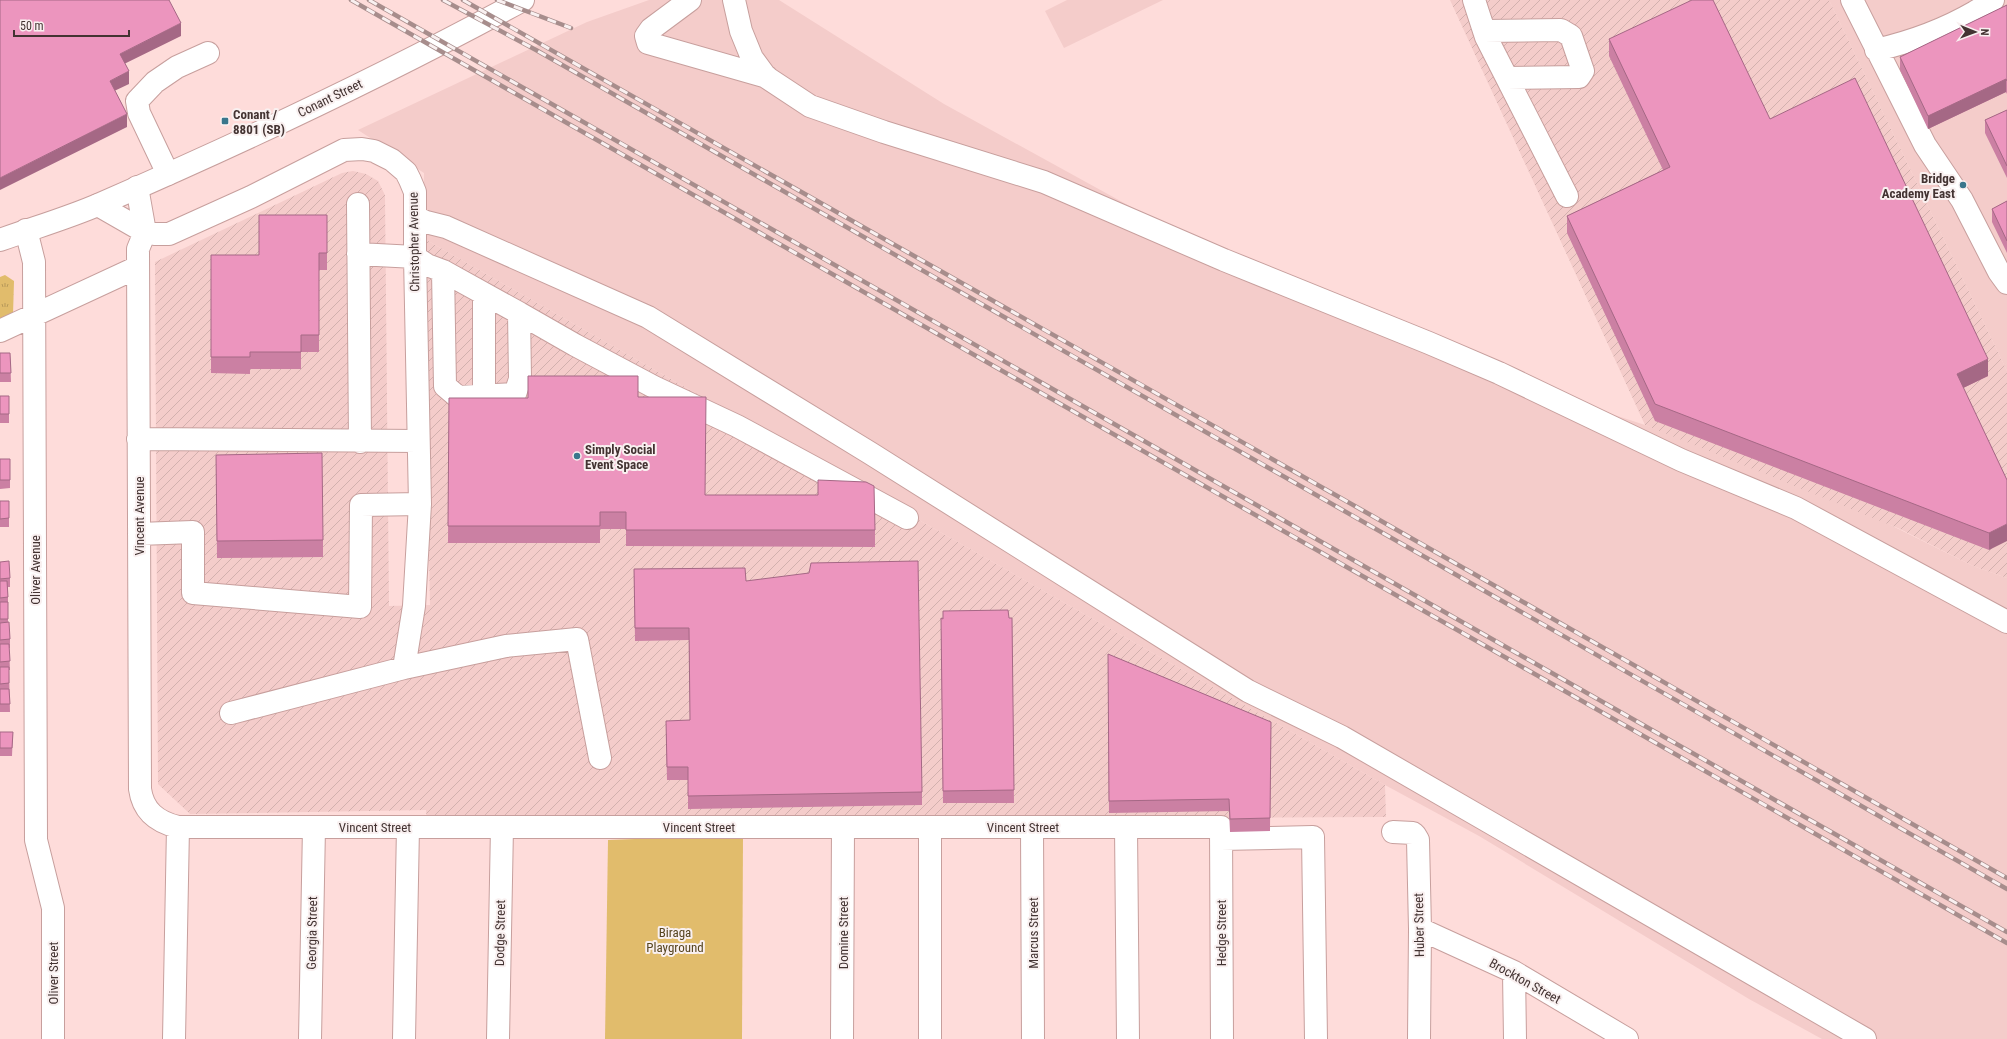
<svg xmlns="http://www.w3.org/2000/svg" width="2007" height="1039" font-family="'Roboto Condensed',sans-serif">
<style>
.built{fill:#f4ccca}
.industrial{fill:url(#industrial-furrows)}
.grass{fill:url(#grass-tufts)}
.park{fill:#e1bc6c}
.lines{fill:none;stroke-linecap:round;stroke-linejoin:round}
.minor-casing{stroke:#c79f9d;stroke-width:24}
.major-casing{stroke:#c79f9d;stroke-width:24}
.minor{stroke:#fff;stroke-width:22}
.major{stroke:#fff;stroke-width:22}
.rail-casing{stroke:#a78d8c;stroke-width:4.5}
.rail{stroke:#f9f0f0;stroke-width:3;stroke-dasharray:9;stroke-linecap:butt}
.wall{fill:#cb80a3}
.shaded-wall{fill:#a56885}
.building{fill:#ec95be;stroke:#a56885}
.poi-dot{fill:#39768c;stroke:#f9f0f0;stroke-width:1.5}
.labels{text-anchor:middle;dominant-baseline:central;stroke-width:4;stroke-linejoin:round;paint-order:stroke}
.street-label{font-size:13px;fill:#433332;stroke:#f9f0f0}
.poi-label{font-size:13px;font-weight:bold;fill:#433332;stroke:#f9f0f0;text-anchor:start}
.park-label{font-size:13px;fill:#564520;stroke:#f9f0f0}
</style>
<defs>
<pattern id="industrial-furrows" width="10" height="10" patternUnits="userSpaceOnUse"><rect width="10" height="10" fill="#f4ccca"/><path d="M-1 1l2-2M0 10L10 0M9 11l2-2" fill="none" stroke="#d2b0ae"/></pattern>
<pattern id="grass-tufts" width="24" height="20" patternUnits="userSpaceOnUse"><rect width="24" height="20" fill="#e1bc6c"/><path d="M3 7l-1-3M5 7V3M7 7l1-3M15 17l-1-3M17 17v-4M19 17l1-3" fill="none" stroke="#b89959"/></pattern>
</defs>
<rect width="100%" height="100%" fill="#fedcda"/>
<!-- built -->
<path class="built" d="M 649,0 L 779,0 L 944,104 L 1144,214 L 1590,407 L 1645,425 L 1814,487 L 1973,566 L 2007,578 L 2007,1039 L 1822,1039 L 1749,999 L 1479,836 L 1385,785 L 423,238 L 424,173 L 358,130 L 587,22 Z
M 1067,0 L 1163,0 L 1064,48 L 1045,11 Z
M 1829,0 L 2007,0 L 2007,371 Z"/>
<!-- industrial -->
<path class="industrial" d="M 1450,0 L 1829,0 L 2007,371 L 2007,578 L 1973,566 L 1900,529 L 1645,425 Z
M 353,171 L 366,174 L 378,181 L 385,195 L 389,606 L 430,605 L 423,238 L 1385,785 L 1386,817 L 643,820 L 427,824 L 426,810 L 190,814 L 158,784 L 155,262 L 342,173 Z"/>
<!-- grass -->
<path class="grass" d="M 5,275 L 14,281 L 13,315 L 0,321 L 0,277 Z"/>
<!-- park -->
<path class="park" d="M 743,835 L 742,1039 L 605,1039 L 608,840 Z"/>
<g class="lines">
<defs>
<path id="minor" d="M 690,0 L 651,29 L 646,36 L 648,43 L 767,77
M 734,0 L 741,31 L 752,58 L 766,77 L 810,106 L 884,132 L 1044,182 L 1224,260 L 1429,343 L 1499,373 L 1681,460 L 1796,508 L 2007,622
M 1474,0 L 1486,37 L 1567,196
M 1852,0 L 1925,145 L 1962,200 L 1999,272 L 2007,283
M 1484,31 L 1561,30 L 1571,36 L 1583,71 L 1579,77 L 1507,78
M 1876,50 C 1911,42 1944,30 1975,12 C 1981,8 1988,5 1993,0
M 168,174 L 139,113 L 137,101 L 155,82 L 177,67 L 208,53
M 137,187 L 145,232 L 138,249 L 140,789 C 143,811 157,822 178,827 L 1221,827 L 1222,1039
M 358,204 L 360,442
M 98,205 L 145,232 L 155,234 L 169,234 L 251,197 L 344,150 L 362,149 L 374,151 L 392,160 L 406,172 L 410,180 L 415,192 L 415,257 L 420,504 L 414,606 L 404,668 L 231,713
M 415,217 L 426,222 L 446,227 L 648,317 L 870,453 L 1248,691 L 1342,737 L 1865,1039
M 26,230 L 34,262 L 36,840 L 53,908 L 53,1039
M 358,254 L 415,257 L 427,265 L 443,271 L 519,313 L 520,379 L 515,394 L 458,397 L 445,386 L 443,271
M 484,294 L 484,396
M 519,313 L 575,345 L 654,387 L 737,426 L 907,518
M 0,331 L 138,267
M 138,439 L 418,441
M 139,534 L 193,532 L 193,593 L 360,607 L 361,505 L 420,504
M 404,668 L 506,646 L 577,639 L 600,758
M 930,827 L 930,1039
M 1032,827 L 1033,1039
M 1126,827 L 1128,1039
M 1393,832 L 1413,833 L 1415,835 L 1418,840 L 1420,929 L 1419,1039
M 1221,839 L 1313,837 L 1316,1039
M 1420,929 L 1514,972 L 1627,1039
M 1514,972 L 1515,1039
M 174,1039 L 178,827
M 310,1039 L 314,827
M 404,1039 L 408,827
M 498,1039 L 502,827
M 842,1039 L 843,827"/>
<path id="major" d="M 0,240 C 33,228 68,218 100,204 C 243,142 385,75 523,0"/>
</defs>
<!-- minor casing -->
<use href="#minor" class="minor-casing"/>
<!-- major casing -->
<use href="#major" class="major-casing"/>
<!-- minor -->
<use href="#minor" class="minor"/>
<!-- major -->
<use href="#major" class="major"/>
<defs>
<path id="rail" d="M 351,0 L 2007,943
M 369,0 L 2007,932
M 443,0 L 536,50 L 2007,889
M 463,0 L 1369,514 L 2007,878
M 497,0 L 571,28"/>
</defs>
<!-- rail casing -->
<use href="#rail" class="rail-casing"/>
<!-- rail -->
<use href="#rail" class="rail"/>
</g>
<!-- wall -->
<path class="wall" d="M 2007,5 L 2007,94 L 2006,92 L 1928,129 L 1900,70 L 1900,57 Z
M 1609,39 L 1770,119 L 1988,376 L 1963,388 L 2007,480 L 1989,550 L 1655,421 L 1567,233 L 1567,216 L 1663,170 L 1609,56 Z
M 2007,110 L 2007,178 L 1985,133 L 1985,120 Z
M 2007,201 L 2007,253 L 1992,222 L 1992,209 Z
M 327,215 L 327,270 L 319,270 L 319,352 L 301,352 L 301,369 L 250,369 L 250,374 L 211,373 L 211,255 L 259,255 Z
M 0,353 L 10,353 L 11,382 L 0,382 Z
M 0,396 L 9,396 L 9,423 L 0,423 Z
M 638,397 L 705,495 L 875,530 L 875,547 L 626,546 L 626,529 L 600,529 L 600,543 L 448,543 L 449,398 L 528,398 Z
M 216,455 L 323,540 L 323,557 L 217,558 Z
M 0,459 L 10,459 L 10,488 L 0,489 Z
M 0,501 L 9,501 L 9,527 L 0,527 Z
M 0,562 L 10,578 L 10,587 L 8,587 L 8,622 L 10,639 L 10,648 L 9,648 L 10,670 L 9,670 L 10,712 L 0,712 Z
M 634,569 L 746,581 L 922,792 L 922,805 L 688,809 L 688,780 L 667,780 L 666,733 L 690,720 L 689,640 L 635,641 Z
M 1009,618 L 1012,618 L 1014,803 L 943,803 L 941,631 Z
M 1108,654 L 1271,722 L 1270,831 L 1230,832 L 1229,811 L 1109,813 Z
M 0,732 L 13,732 L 12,756 L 0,756 Z"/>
<!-- shaded-wall -->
<path class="shaded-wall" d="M 181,23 L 181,36 L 120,66 L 120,54 Z
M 129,71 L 129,84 L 110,93 L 110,81 Z
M 2006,79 L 2006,92 L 1928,129 L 1928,116 Z
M 127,114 L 127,127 L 0,190 L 0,178 Z
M 1988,359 L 1988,376 L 1957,391 L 1957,374 Z
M 2007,524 L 2007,541 L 1989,550 L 1989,533 Z"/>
<!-- building -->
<path class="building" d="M 0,0 L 169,0 L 181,23 L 120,54 L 129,71 L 110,81 L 127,114 L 0,178 Z
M 1692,0 L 1713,0 L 1770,119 L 1855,78 L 1988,359 L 1957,374 L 2007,480 L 2007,524 L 1989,533 L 1655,404 L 1567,216 L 1670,167 L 1609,39 Z
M 2007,5 L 2007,81 L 2006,79 L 1928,116 L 1900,57 Z
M 2007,110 L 2007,166 L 1985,120 Z
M 2007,201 L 2007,241 L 1992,209 Z
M 259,215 L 327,215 L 327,253 L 319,253 L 319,335 L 301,335 L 301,352 L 250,352 L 250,357 L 211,357 L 211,255 L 259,255 Z
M 0,353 L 10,353 L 11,373 L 0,373 Z
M 528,376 L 638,376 L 638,397 L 706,397 L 705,495 L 818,495 L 818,480 L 866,482 L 874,486 L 875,530 L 626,530 L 626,512 L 600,512 L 600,526 L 448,526 L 449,398 L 528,398 Z
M 0,396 L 9,396 L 9,414 L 0,414 Z
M 322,453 L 323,540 L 217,541 L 216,455 Z
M 0,459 L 10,459 L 10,480 L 0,480 Z
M 0,501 L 9,501 L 9,518 L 0,519 Z
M 9,561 L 10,578 L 0,579 L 0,562 Z
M 918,561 L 922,792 L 688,796 L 688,767 L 667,767 L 666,721 L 690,720 L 689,628 L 635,628 L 634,569 L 745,568 L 746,581 L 809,573 L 811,563 Z
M 0,581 L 7,581 L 8,597 L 0,598 Z
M 0,602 L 8,602 L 8,619 L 0,619 Z
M 1008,610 L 1009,618 L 1012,618 L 1014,790 L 943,791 L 941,618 L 943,619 L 943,611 Z
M 9,622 L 10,639 L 0,640 L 0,623 Z
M 0,644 L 9,644 L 10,661 L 0,662 Z
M 1108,654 L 1271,722 L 1270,818 L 1230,819 L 1229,799 L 1109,801 Z
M 0,667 L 9,667 L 9,683 L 0,684 Z
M 0,689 L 9,689 L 10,704 L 0,704 Z
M 0,732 L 13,732 L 12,748 L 0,748 Z"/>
<!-- markers -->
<g class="poi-dot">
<rect x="221" y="117" width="8" height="8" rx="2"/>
<circle cx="1963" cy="185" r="4"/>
<circle cx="577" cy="456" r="4"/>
</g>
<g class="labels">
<!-- street labels -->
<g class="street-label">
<text transform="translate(330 98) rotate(-26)">Conant Street</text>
<text transform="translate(414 242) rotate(-91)">Christopher Avenue</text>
<text transform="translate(139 516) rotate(-90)">Vincent Avenue</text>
<text transform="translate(35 570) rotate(-90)">Oliver Avenue</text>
<text x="375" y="827">Vincent Street</text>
<text x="699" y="827">Vincent Street</text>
<text x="1023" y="827">Vincent Street</text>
<text transform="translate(1419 925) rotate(-91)">Huber Street</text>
<text transform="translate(312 933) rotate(-89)">Georgia Street</text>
<text transform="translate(500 933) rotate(-89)">Dodge Street</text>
<text transform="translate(843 933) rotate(-90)">Domine Street</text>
<text transform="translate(1033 933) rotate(-90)">Marcus Street</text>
<text transform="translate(1221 933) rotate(-90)">Hedge Street</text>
<text transform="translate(53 973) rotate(-90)">Oliver Street</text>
<text transform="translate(1525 981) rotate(29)">Brockton Street</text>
</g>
<!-- poi labels -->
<g class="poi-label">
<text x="233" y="114">Conant /<tspan x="233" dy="15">8801 (SB)</tspan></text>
<text x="1955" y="178" text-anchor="end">Bridge<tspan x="1955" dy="15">Academy East</tspan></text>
<text x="585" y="449">Simply Social<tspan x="585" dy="15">Event Space</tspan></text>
</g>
<!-- park labels -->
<g class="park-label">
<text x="675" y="932">Biraga<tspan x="675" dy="15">Playground</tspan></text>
</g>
</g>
<!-- north arrow -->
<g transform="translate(1975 32) rotate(91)" stroke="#f9f0f0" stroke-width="3" paint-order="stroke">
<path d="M0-3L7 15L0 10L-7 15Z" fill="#433332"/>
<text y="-6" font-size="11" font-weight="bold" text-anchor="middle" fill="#433332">N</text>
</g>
<!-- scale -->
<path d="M14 30v6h115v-6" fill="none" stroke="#433332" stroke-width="2"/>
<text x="20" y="30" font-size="12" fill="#433332" stroke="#f9f0f0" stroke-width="3" paint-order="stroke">50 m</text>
</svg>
